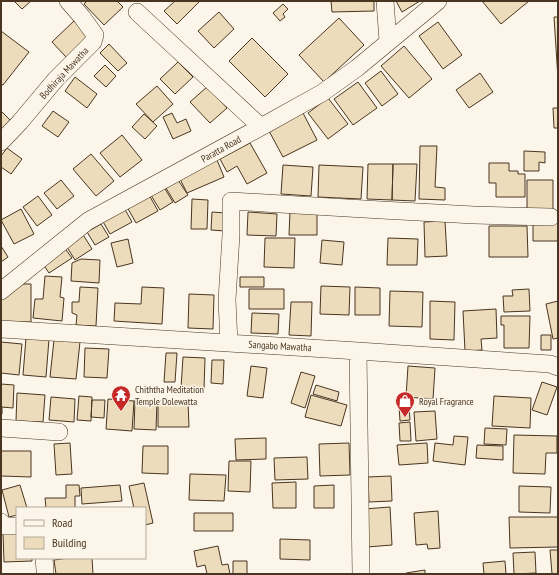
<svg xmlns="http://www.w3.org/2000/svg" width="559" height="575" font-family="'PT Sans Narrow',sans-serif">
<style>
.building{fill:#ecdcbc;stroke:#4a3520}
.lines{fill:none;stroke-linecap:round;stroke-linejoin:round}
.minor-casing{stroke:#4a3520;stroke-width:18}
.minor{stroke:#fbf6e9;stroke-width:17}
.labels{text-anchor:middle;dominant-baseline:central;stroke-width:3;stroke-linejoin:round;paint-order:stroke}
.street-label{font-size:10px;fill:#4a3520;stroke:#fbf6e9}
.poi-label{font-size:10px;fill:#4a3520;stroke:#fbf6e9;text-anchor:start}
</style>
<rect width="100%" height="100%" fill="#fbf6e9"/>
<!-- building -->
<path class="building" d="M 14,1 L 31,1 L 22,9 Z
M 87,1 L 117,1 L 123,7 L 104,25 L 84,4 Z
M 175,1 L 198,1 L 199,2 L 177,24 L 164,11 Z
M 331,1 L 374,1 L 374,11 L 332,12 Z
M 396,1 L 420,1 L 402,12 Z
M 482,1 L 529,1 L 501,24 Z
M 283,4 L 288,9 L 283,14 L 285,17 L 280,21 L 273,13 Z
M 219,12 L 234,29 L 214,48 L 198,31 Z
M 554,17 L 558,17 L 558,79 Z
M 339,18 L 364,45 L 324,82 L 299,55 Z
M 76,19 L 91,36 L 67,58 L 52,42 Z
M 438,22 L 462,55 L 443,69 L 419,36 Z
M 1,31 L 29,52 L 3,85 L 1,84 Z
M 252,38 L 288,74 L 265,97 L 229,61 Z
M 109,44 L 127,63 L 118,71 L 100,53 Z
M 404,46 L 432,79 L 409,98 L 381,66 Z
M 178,62 L 193,77 L 175,94 L 160,79 Z
M 105,65 L 116,76 L 106,87 L 94,76 Z
M 381,71 L 398,94 L 382,106 L 365,83 Z
M 480,73 L 493,92 L 469,108 L 456,90 Z
M 75,77 L 97,94 L 87,108 L 65,91 Z
M 358,82 L 377,108 L 353,125 L 334,99 Z
M 157,86 L 173,104 L 153,122 L 136,104 Z
M 208,86 L 227,108 L 210,123 L 190,102 Z
M 328,98 L 348,124 L 328,139 L 308,113 Z
M 553,108 L 558,108 L 558,128 L 554,128 Z
M 1,111 L 13,123 L 1,131 Z
M 53,111 L 69,122 L 58,137 L 42,126 Z
M 172,113 L 177,123 L 186,119 L 191,131 L 173,139 L 163,117 Z
M 303,113 L 317,140 L 283,157 L 269,131 Z
M 144,114 L 157,126 L 145,139 L 132,127 Z
M 122,135 L 142,160 L 120,177 L 100,153 Z
M 250,143 L 267,173 L 247,184 L 237,166 L 227,172 L 220,159 Z
M 420,146 L 437,146 L 435,187 L 445,188 L 445,200 L 419,199 Z
M 7,148 L 22,159 L 11,174 L 1,167 L 1,156 Z
M 524,151 L 545,152 L 545,163 L 539,162 L 539,171 L 524,171 Z
M 91,154 L 114,181 L 96,196 L 73,169 Z
M 217,160 L 224,177 L 187,193 L 179,177 Z
M 489,163 L 509,163 L 509,171 L 518,171 L 518,174 L 525,174 L 525,197 L 496,197 L 496,183 L 489,183 Z
M 368,164 L 393,164 L 392,200 L 367,199 Z
M 393,164 L 417,164 L 415,201 L 392,200 Z
M 283,165 L 313,167 L 311,196 L 281,194 Z
M 319,165 L 363,167 L 361,199 L 318,197 Z
M 61,180 L 74,196 L 57,209 L 44,193 Z
M 178,180 L 188,195 L 175,203 L 163,183 Z
M 527,180 L 553,180 L 553,210 L 527,210 Z
M 162,184 L 173,202 L 160,210 L 149,192 Z
M 148,193 L 158,211 L 136,223 L 126,205 Z
M 38,196 L 52,215 L 37,226 L 23,207 Z
M 192,199 L 208,200 L 207,229 L 191,229 Z
M 123,206 L 132,222 L 110,234 L 101,218 Z
M 21,209 L 34,234 L 14,244 L 1,220 Z
M 290,211 L 317,212 L 317,235 L 289,235 Z
M 212,212 L 226,213 L 225,231 L 211,230 Z
M 248,212 L 277,214 L 276,236 L 247,235 Z
M 445,221 L 447,256 L 425,257 L 424,222 Z
M 533,223 L 558,223 L 558,241 L 533,241 Z
M 101,224 L 109,237 L 95,245 L 87,232 Z
M 489,226 L 527,226 L 528,257 L 489,257 Z
M 82,233 L 92,249 L 75,260 L 65,244 Z
M 265,238 L 295,238 L 294,268 L 264,267 Z
M 388,238 L 418,239 L 417,265 L 387,265 Z
M 128,239 L 133,263 L 117,267 L 111,243 Z
M 322,240 L 344,242 L 342,265 L 320,263 Z
M 1,246 L 8,257 L 1,262 Z
M 63,246 L 72,258 L 49,273 L 41,261 Z
M 81,259 L 100,260 L 99,283 L 71,281 L 72,263 Z
M 45,276 L 62,277 L 60,297 L 64,298 L 62,321 L 33,318 L 35,299 L 43,299 Z
M 240,277 L 264,277 L 264,287 L 240,287 Z
M 16,284 L 31,284 L 31,322 L 1,322 L 1,298 Z
M 321,286 L 350,287 L 349,315 L 320,314 Z
M 80,287 L 98,288 L 96,326 L 76,325 L 77,315 L 72,313 L 72,302 L 79,302 Z
M 142,287 L 164,288 L 162,324 L 114,321 L 115,303 L 141,304 Z
M 355,287 L 380,288 L 380,315 L 355,315 Z
M 249,289 L 284,289 L 284,309 L 249,309 Z
M 529,289 L 530,311 L 504,312 L 503,296 L 513,296 L 512,290 Z
M 390,291 L 423,292 L 422,327 L 389,326 Z
M 189,294 L 214,295 L 213,329 L 188,328 Z
M 430,301 L 455,302 L 454,340 L 430,339 Z
M 558,301 L 558,338 L 553,339 L 546,304 Z
M 291,302 L 312,302 L 311,336 L 289,335 Z
M 496,309 L 497,338 L 481,339 L 482,350 L 465,351 L 463,311 Z
M 252,313 L 279,314 L 278,334 L 251,333 Z
M 501,316 L 530,316 L 529,348 L 504,348 L 504,325 L 501,325 Z
M 541,335 L 551,335 L 551,350 L 541,350 Z
M 26,338 L 49,339 L 46,377 L 23,375 Z
M 54,340 L 80,342 L 76,379 L 50,377 Z
M 1,342 L 22,344 L 19,375 L 1,373 Z
M 85,348 L 109,349 L 107,378 L 84,377 Z
M 166,353 L 177,353 L 175,382 L 164,382 Z
M 183,357 L 205,358 L 204,389 L 181,388 Z
M 212,360 L 224,360 L 223,384 L 211,383 Z
M 251,366 L 267,368 L 263,398 L 247,396 Z
M 408,366 L 435,368 L 433,399 L 406,397 Z
M 301,372 L 315,376 L 305,408 L 291,403 Z
M 542,382 L 557,387 L 547,415 L 532,410 Z
M 1,384 L 14,385 L 13,408 L 2,407 L 2,414 L 1,414 Z
M 316,385 L 339,392 L 337,401 L 313,394 Z
M 17,393 L 45,395 L 43,422 L 16,421 Z
M 311,395 L 347,405 L 341,426 L 305,417 Z
M 79,396 L 92,397 L 91,421 L 77,420 Z
M 494,396 L 531,398 L 530,428 L 492,426 Z
M 51,397 L 75,399 L 74,422 L 49,420 Z
M 108,399 L 134,401 L 132,431 L 106,429 Z
M 92,400 L 105,400 L 104,418 L 91,417 Z
M 135,400 L 157,401 L 156,430 L 134,429 Z
M 158,401 L 188,401 L 189,427 L 158,427 Z
M 399,406 L 409,406 L 410,420 L 400,421 Z
M 435,411 L 437,439 L 416,441 L 414,412 Z
M 410,422 L 411,441 L 400,441 L 399,423 Z
M 485,428 L 507,429 L 506,445 L 484,444 Z
M 514,435 L 557,436 L 557,453 L 546,453 L 545,474 L 513,473 Z
M 454,436 L 468,437 L 465,465 L 433,461 L 435,443 L 453,445 Z
M 266,438 L 266,459 L 236,460 L 235,439 Z
M 70,443 L 72,474 L 56,475 L 54,444 Z
M 349,443 L 350,475 L 320,476 L 319,444 Z
M 427,443 L 428,463 L 399,465 L 397,445 Z
M 477,445 L 503,446 L 503,460 L 476,458 Z
M 143,446 L 168,446 L 168,474 L 142,473 Z
M 1,451 L 31,451 L 31,477 L 1,476 Z
M 307,457 L 308,479 L 275,480 L 274,458 Z
M 229,461 L 251,461 L 250,492 L 228,491 Z
M 190,474 L 226,475 L 224,501 L 189,500 Z
M 391,476 L 392,501 L 369,502 L 368,477 Z
M 296,482 L 296,508 L 273,508 L 272,483 Z
M 144,483 L 153,523 L 145,525 L 145,508 L 134,508 L 129,486 Z
M 20,485 L 27,508 L 17,508 L 17,515 L 9,517 L 2,490 Z
M 66,485 L 79,485 L 80,496 L 75,496 L 75,508 L 46,508 L 45,498 L 66,498 Z
M 120,485 L 122,501 L 82,504 L 81,488 Z
M 334,485 L 334,508 L 314,508 L 314,486 Z
M 519,486 L 551,487 L 550,513 L 519,512 Z
M 390,507 L 392,545 L 367,547 L 364,509 Z
M 438,511 L 440,548 L 428,549 L 427,544 L 416,545 L 414,513 Z
M 194,513 L 233,513 L 233,531 L 194,531 Z
M 509,517 L 558,517 L 558,547 L 510,548 Z
M 17,532 L 17,558 L 32,558 L 32,561 L 4,562 L 3,533 Z
M 280,539 L 310,540 L 310,560 L 280,559 Z
M 218,546 L 222,565 L 228,564 L 230,574 L 207,574 L 205,565 L 197,567 L 194,551 Z
M 550,550 L 558,550 L 558,574 L 552,574 Z
M 535,552 L 536,573 L 514,574 L 513,553 Z
M 69,558 L 92,558 L 93,574 L 56,574 L 54,560 Z
M 233,561 L 247,561 L 247,574 L 233,574 Z
M 505,561 L 506,574 L 484,574 L 483,563 Z
M 425,570 L 425,574 L 406,574 L 406,573 Z"/>
<g class="lines">
<defs>
<path id="minor" d="M 385,1 L 388,41
M 137,12 L 261,127
M 1,142 L 20,122 L 56,79 L 93,42 L 95,35 L 82,17 L 68,1
M 1,291 L 88,221 L 270,122 L 322,93 L 357,68 L 438,1
M 1,329 L 358,351 L 550,364 L 558,367
M 229,343 L 227,300 L 231,235 L 231,201 L 381,210 L 474,215 L 551,217
M 358,351 L 361,574
M 1,428 L 59,432
M 1,522 L 5,526 L 17,526
M 44,558 L 45,570"/>
</defs>
<!-- minor casing -->
<use href="#minor" class="minor-casing"/>
<!-- minor -->
<use href="#minor" class="minor"/>
</g>
<!-- icons -->
<defs>
<symbol id="temple-pin" viewBox="-11 -11 22 30"><path d="M0 17L-7.5 6A9.5 9.5 0 1 1 7.5 6Z" fill="#c62828" stroke="#fbf6e9"/><path d="M0-6L5-2H3V0L6.5 2.5H4V6H1.5V3h-3V6H-4V2.5H-6.5L-3 0V-2H-5Z" fill="#fff"/></symbol>
<symbol id="shop-pin" viewBox="-11 -11 22 30"><path d="M0 17L-7.5 6A9.5 9.5 0 1 1 7.5 6Z" fill="#c62828" stroke="#fbf6e9"/><path d="M-5-2.5h2.3a2.7 3.5 0 0 1 5.4 0H5L5.5 6h-11ZM-1.5-2.5h3a1.5 2.3 0 0 0-3 0Z" fill="#fff"/></symbol>
</defs>
<g fill-rule="evenodd">
<use href="#temple-pin" x="110" y="384" width="22" height="30"/>
<use href="#shop-pin" x="394" y="390" width="22" height="30"/>
</g>
<g class="labels">
<!-- street labels -->
<g class="street-label">
<text transform="translate(64 73) rotate(-47)">Bodhiraja Mawatha</text>
<text transform="translate(221 149) rotate(-29)">Paratta Road</text>
<text transform="translate(280 346) rotate(3)">Sangabo Mawatha</text>
</g>
<!-- poi labels -->
<g class="poi-label">
<text x="135" y="389">Chiththa Meditation<tspan x="135" dy="12">Temple Dolewatta</tspan></text>
<text x="419" y="401">Royal Fragrance</text>
</g>
</g>
<!-- border -->
<rect width="559" height="575" fill="none" stroke="#4a3520" stroke-width="4"/>
<!-- legend -->
<rect x="16" y="507" width="130" height="52" fill="#fbf6e9" stroke="#b4a999"/>
<rect x="24" y="520" width="20" height="6" fill="#fbf6e9" stroke="#b4a999"/>
<text x="52" y="527" font-size="12" fill="#4a3520">Road</text>
<rect x="24" y="537" width="20" height="12" fill="#ecdcbc" stroke="#b4a999"/>
<text x="52" y="547" font-size="12" fill="#4a3520">Building</text>
</svg>
